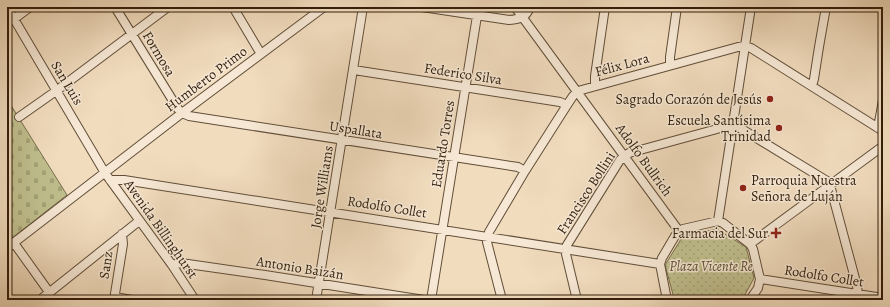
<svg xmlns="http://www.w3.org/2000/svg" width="890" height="307" font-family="Alegreya,serif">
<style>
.cemetery{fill:url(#cemetery-stones);stroke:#786e4c}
.park{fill:url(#park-dots);stroke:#786e4c}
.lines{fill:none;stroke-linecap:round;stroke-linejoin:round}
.minor-casing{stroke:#614e38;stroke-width:10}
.minor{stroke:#f6e8d5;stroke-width:8}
.poi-dot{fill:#8f2418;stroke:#f6e8d5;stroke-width:1.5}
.labels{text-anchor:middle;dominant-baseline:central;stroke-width:3;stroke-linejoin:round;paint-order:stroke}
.street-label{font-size:14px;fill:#311e0b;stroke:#f6e8d5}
.poi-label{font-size:14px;fill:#311e0b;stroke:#f6e8d5;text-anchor:end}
.park-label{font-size:14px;font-style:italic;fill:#5c4e32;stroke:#f6e8d5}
</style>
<defs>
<pattern id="cemetery-stones" width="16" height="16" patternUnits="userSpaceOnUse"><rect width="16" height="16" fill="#c0bf8e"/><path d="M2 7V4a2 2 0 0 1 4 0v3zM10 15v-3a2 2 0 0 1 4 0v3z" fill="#a5a479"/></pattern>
<pattern id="park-dots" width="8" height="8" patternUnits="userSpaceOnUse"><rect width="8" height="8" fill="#c0bf8e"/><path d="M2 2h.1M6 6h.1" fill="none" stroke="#a5a479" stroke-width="1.8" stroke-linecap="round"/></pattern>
</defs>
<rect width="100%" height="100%" fill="#f1dcbe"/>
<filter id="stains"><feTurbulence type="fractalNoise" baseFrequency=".005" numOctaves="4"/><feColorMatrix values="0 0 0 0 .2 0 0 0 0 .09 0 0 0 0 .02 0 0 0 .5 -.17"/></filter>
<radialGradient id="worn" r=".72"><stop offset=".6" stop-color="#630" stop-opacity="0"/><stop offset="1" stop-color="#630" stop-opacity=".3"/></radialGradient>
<!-- cemetery -->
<path class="cemetery" d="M 7,99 L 67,195 L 7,242 Z"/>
<!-- park -->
<path class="park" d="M 717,229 L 746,247 L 754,278 L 742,300 L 677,300 L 674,298 L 665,265 L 683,236 Z"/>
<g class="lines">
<defs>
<path id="minor" d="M 7,7 L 105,173 L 172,265 L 195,300
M 115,7 L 178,109 L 182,113 L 189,116 L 518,167 L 525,171
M 233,7 L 261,54
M 422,7 L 509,20 C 520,19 526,18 530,7
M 515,7 L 679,231
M 14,19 L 30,7
M 670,65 L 670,57 L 677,7
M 354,70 L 560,102 L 567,105
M 595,86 L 595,76 L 605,7
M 812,86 L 814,79 L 819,47 L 826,7
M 19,117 L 56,91 L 168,7
M 878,128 L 883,100
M 110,180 L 124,180 L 660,264
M 718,221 L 751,7
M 14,243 L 49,292
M 750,244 L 883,146
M 7,248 L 182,113 L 324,7
M 172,265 L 181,263 L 265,275 L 424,300
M 760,279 L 883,298
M 115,297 L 132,300
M 40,300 L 139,221
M 114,300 L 123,244 L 122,234
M 316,300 L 363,7
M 431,300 L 477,16
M 502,300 L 487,242 L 489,232 L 525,171 L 567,105 L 573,96 L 578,91 L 738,47 L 745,46 L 751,48 L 883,131
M 577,300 L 566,254 L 567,245 L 620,160 L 629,153 L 728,126 L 740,128 L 827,181 L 830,185 L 857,286 L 858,294 L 856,300
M 667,300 L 660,264 L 662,258 L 675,236 L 683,229 L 718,221 L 723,223 L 750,244 L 753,249 L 760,279 L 758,288 L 750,300"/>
</defs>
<!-- minor casing -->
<use href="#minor" class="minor-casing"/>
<!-- minor -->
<use href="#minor" class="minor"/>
</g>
<!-- markers -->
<g class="poi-dot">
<circle cx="770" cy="99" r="4"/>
<circle cx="779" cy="128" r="4"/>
<circle cx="743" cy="188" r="4"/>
<path d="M774 227h4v4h4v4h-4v4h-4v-4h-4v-4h4z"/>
</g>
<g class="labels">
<!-- street labels -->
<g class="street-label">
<text transform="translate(159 54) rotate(59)">Formosa</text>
<text transform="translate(622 65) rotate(-15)">Félix Lora</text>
<text transform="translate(463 74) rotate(9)">Federico Silva</text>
<text transform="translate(206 79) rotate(-37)">Humberto Primo</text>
<text transform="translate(67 83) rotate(59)">San Luis</text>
<text transform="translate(356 130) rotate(9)">Uspallata</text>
<text transform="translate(443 144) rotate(-81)">Eduardo Torres</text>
<text transform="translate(644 160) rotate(54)">Adolfo Bullrich</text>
<text transform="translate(322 187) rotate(-81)">Jorge Williams</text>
<text transform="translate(586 193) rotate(-57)">Francisco Bollini</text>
<text transform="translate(387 207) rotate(9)">Rodolfo Collet</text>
<text transform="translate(161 229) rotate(55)">Avenida Billinghurst</text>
<text transform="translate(106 265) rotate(-81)">Sanz</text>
<text transform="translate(300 268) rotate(9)">Antonio Baizán</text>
<text transform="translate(824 276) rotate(9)">Rodolfo Collet</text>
</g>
<!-- poi labels -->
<g class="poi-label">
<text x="762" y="99">Sagrado Corazón de Jesús</text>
<text x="771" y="120">Escuela Santísima<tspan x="771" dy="16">Trinidad</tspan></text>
<text x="751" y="180" text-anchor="start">Parroquia Nuestra<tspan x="751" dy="16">Señora de Luján</tspan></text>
<text x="768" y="233">Farmacia del Sur</text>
</g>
<!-- park labels -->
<g class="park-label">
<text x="711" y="266">Plaza Vicente Re</text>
</g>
</g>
<!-- margin -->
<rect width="890" height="307" fill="none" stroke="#f1dcbe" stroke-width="24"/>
<rect x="8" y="8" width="874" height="291" fill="none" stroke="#311e0b" stroke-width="2"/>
<rect x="12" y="12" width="866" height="283" fill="none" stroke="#311e0b"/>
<rect width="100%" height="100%" filter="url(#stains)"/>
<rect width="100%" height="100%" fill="url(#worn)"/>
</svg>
